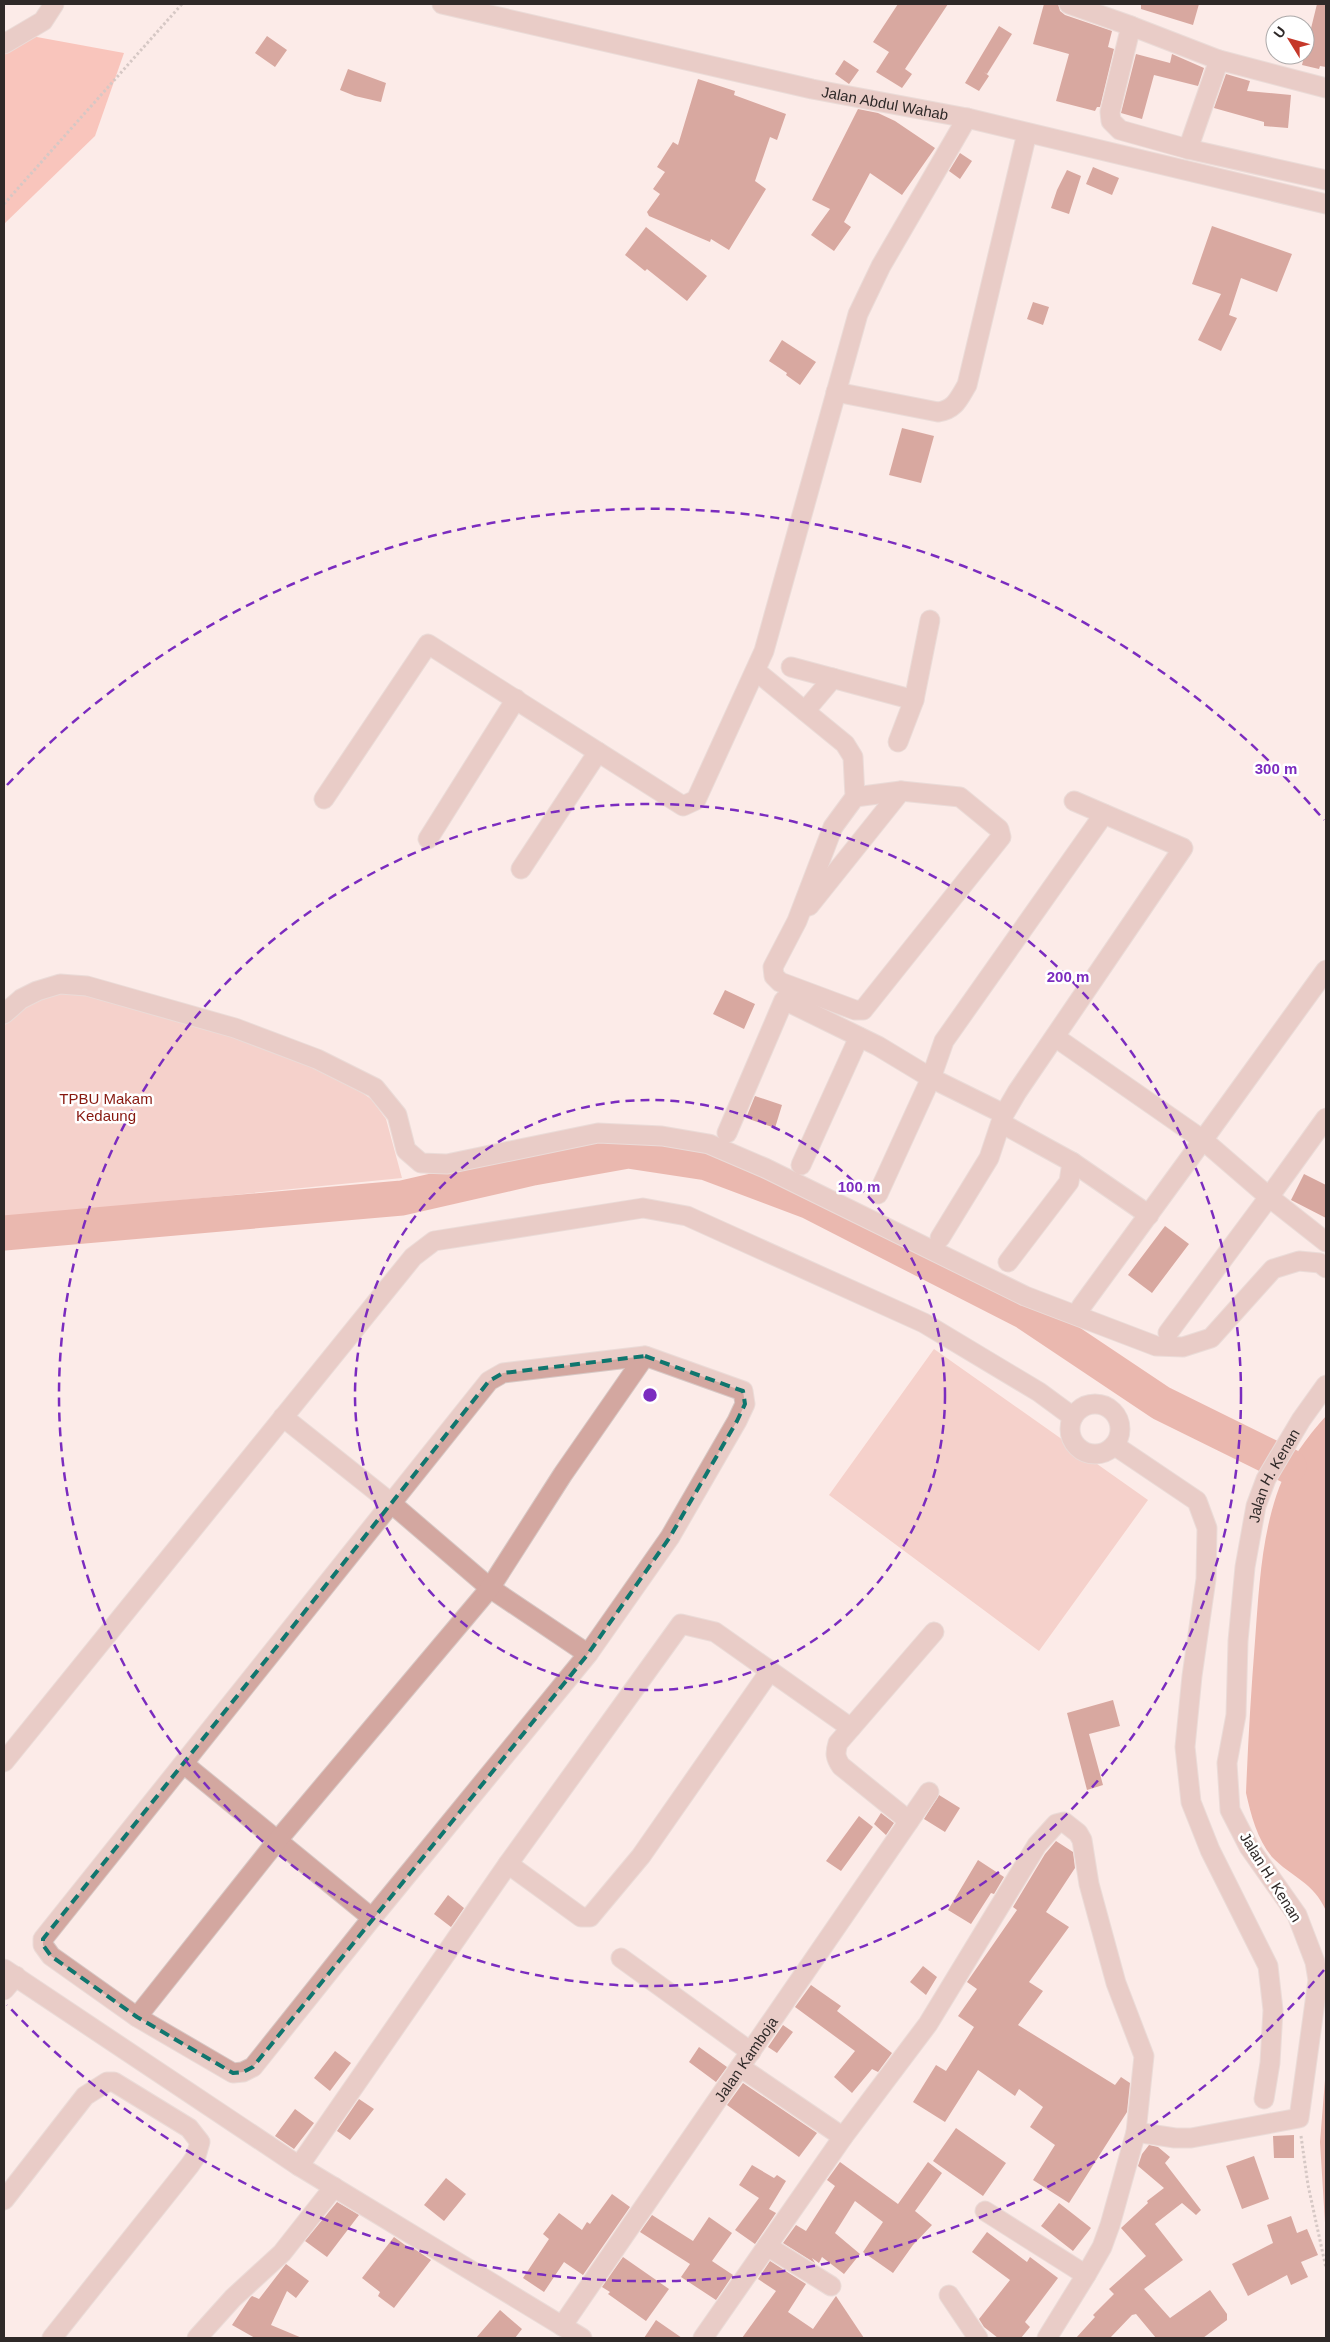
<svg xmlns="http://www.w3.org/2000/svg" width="1330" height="2342" font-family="Arial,sans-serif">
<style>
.green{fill:#edb2a8}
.forest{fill:#f69788}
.water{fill:#d67a6c}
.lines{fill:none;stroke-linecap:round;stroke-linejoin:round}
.river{stroke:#d67a6c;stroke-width:35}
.building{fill:#ae574a}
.minor-casing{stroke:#d7c8c5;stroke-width:21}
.path{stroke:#a99d9b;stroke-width:3;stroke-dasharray:2.5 2.5;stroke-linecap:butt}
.minor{stroke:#d3a7a0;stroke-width:19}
.marked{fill:none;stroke:#0f766e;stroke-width:4;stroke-dasharray:10 6;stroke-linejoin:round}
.ring{fill:none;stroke:#7b2cbf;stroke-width:2.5;stroke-dasharray:9 6}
.labels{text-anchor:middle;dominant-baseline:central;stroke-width:5;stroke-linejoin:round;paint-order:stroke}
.street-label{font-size:15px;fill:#2f2928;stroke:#fff}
.park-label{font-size:15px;fill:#87180f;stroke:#fff}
.centre{fill:#7b2cbf;stroke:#fff;stroke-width:2.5}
.ring-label{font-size:15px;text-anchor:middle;font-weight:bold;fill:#7b2cbf;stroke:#fff;stroke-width:5;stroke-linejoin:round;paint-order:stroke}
</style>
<rect width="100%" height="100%" fill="#fcebe8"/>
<!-- green -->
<path class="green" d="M 53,993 L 85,994 L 246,1040 L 337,1075 L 371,1099 L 386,1119 L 402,1178 L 4,1218 L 4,1026 L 13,1015 Z
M 934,1349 L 1148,1500 L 1039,1651 L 829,1495 Z"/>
<!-- forest -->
<path class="forest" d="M 4,31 L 124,53 L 95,136 L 4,224 Z"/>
<!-- water -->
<path class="water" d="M 1326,1416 L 1326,1911 C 1314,1882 1291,1877 1272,1857 C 1257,1839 1251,1815 1246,1793 C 1248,1742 1251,1692 1255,1641 C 1259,1590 1261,1537 1279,1488 C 1289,1461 1307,1437 1326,1416 Z
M 1326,2067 L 1326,2239 L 1320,2142 Z"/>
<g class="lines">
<!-- river -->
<path class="river" d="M 4,1233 L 402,1198 L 533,1168 L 628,1151 L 707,1163 L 808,1201 L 1025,1312 L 1161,1403 L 1289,1466"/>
</g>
<!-- building -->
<path class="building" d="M 898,4 L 948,4 L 905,69 L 912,74 L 902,88 L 876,72 L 889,52 L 873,42 Z
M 1044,4 L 1058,4 L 1060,11 L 1065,15 L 1112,31 L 1108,47 L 1114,49 L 1100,107 L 1097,107 L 1095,111 L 1056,101 L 1069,54 L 1033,44 Z
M 1141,4 L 1199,4 L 1193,25 L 1141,9 Z
M 1317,4 L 1326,4 L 1326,67 L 1320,66 L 1319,69 L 1302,65 Z
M 999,26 L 1012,34 L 987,74 L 984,72 L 989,76 L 979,91 L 965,83 Z
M 267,36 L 287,50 L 275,67 L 255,53 Z
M 1136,54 L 1170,63 L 1172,54 L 1204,68 L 1198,86 L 1154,75 L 1142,119 L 1121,113 Z
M 844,60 L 859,70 L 849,84 L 835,74 Z
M 348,69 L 386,83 L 381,102 L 355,96 L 340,90 Z
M 1226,74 L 1250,81 L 1247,91 L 1291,95 L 1288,128 L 1264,126 L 1264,122 L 1214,108 Z
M 698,79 L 735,91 L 734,95 L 786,114 L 777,140 L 770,137 L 755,181 L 766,189 L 729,250 L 711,239 L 710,242 L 649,216 L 647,212 L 660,194 L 653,189 L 665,172 L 657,167 L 673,142 L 678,145 Z
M 858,109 L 878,113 L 895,121 L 935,148 L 902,195 L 870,173 L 844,222 L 851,227 L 834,251 L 811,235 L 830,209 L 812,200 Z
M 960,153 L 972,161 L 960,179 L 949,171 Z
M 1093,167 L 1119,178 L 1112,195 L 1086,184 Z
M 1067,170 L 1081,176 L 1069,214 L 1051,208 L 1057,190 Z
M 1212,226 L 1292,254 L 1277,292 L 1241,278 L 1229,315 L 1237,318 L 1221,351 L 1198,340 L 1221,294 L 1192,284 Z
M 646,227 L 707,276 L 687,301 L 647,269 L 645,271 L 625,255 Z
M 1033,302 L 1049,307 L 1043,325 L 1027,319 Z
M 782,340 L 816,362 L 800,385 L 786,375 L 787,373 L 769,361 Z
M 902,428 L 934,436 L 921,483 L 889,475 Z
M 725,990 L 755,1004 L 744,1029 L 713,1014 Z
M 755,1096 L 782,1105 L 775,1128 L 746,1118 Z
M 1304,1174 L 1326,1185 L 1326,1218 L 1291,1200 Z
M 1165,1226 L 1189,1244 L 1152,1293 L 1128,1275 Z
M 1113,1700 L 1120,1726 L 1089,1734 L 1103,1785 L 1087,1790 L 1067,1713 Z
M 939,1795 L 960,1808 L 945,1832 L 924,1819 Z
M 881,1813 L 894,1823 L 886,1835 L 874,1824 Z
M 859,1816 L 873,1827 L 841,1871 L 826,1861 Z
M 1056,1841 L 1073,1852 L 1075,1868 L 1046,1912 L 1069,1927 L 1029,1982 L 1043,1991 L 1018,2025 L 1115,2085 L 1121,2077 L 1130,2083 L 1127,2112 L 1069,2203 L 1033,2180 L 1055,2145 L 1030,2127 L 1043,2107 L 1019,2089 L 1015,2096 L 978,2070 L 945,2122 L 913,2102 L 936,2065 L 946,2071 L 974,2027 L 958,2016 L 977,1989 L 967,1982 L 1017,1910 L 1013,1907 L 1045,1854 Z
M 978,1860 L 1004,1877 L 994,1894 L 991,1893 L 971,1924 L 948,1910 Z
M 448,1895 L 464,1908 L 451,1927 L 434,1914 Z
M 923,1966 L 937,1977 L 926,1995 L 910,1982 Z
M 811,1985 L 841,2006 L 837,2011 L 892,2053 L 878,2072 L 872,2069 L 852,2093 L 834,2077 L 855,2051 L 795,2007 Z
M 783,2025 L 793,2032 L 777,2053 L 768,2047 Z
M 699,2047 L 727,2067 L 716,2082 L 689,2062 Z
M 335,2051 L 351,2063 L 330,2091 L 314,2078 Z
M 743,2083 L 817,2133 L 799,2157 L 727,2105 Z
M 359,2099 L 374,2109 L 350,2140 L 337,2131 Z
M 295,2109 L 314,2123 L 294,2149 L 275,2136 Z
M 956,2128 L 1006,2163 L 983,2196 L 933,2161 Z
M 1294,2135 L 1294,2158 L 1274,2158 L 1273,2136 Z
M 1149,2145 L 1158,2147 L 1170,2157 L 1165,2163 L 1201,2210 L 1196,2215 L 1182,2203 L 1155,2224 L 1183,2260 L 1144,2289 L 1170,2318 L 1210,2290 L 1227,2314 L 1227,2320 L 1203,2338 L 1156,2338 L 1136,2314 L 1132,2315 L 1110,2338 L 1076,2338 L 1095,2317 L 1093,2315 L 1114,2294 L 1109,2289 L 1146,2256 L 1121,2228 L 1148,2203 L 1147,2201 L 1164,2188 L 1138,2166 L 1142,2154 Z
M 1254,2156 L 1269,2199 L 1242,2209 L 1226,2166 Z
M 840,2162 L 898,2204 L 928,2162 L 942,2173 L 915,2211 L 932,2225 L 913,2245 L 893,2273 L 863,2252 L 883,2222 L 855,2201 L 835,2233 L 860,2254 L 844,2274 L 822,2257 L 819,2263 L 812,2258 L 815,2263 L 783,2243 L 796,2225 L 806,2231 L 835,2186 L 827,2180 Z
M 752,2165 L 774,2178 L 777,2175 L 786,2181 L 769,2209 L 776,2213 L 755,2244 L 735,2230 L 759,2198 L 739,2185 Z
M 446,2178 L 466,2194 L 444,2221 L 424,2205 Z
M 612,2194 L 630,2207 L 583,2275 L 564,2262 L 544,2292 L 523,2278 L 549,2239 L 543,2234 L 559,2213 L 582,2230 L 587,2222 L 590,2224 Z
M 337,2202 L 359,2215 L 327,2257 L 305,2241 Z
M 1059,2203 L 1091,2228 L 1073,2251 L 1041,2226 Z
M 652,2215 L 693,2241 L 709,2217 L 732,2233 L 712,2261 L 733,2275 L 716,2300 L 681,2277 L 690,2264 L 640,2232 Z
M 1291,2216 L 1297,2233 L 1307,2229 L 1318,2255 L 1301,2262 L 1308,2277 L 1291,2285 L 1287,2275 L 1248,2296 L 1232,2264 L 1273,2243 L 1267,2225 Z
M 987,2232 L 1027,2262 L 1030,2257 L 1058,2278 L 1025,2322 L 1030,2327 L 1021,2338 L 998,2338 L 984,2327 L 979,2319 L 1010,2280 L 972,2252 Z
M 394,2237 L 412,2250 L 413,2248 L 431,2260 L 394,2308 L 378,2296 L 380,2292 L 362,2278 Z
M 623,2257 L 669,2289 L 646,2321 L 608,2294 L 610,2292 L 602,2287 Z
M 770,2261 L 806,2284 L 788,2312 L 813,2329 L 836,2296 L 864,2338 L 742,2338 L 776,2291 L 758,2279 Z
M 286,2264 L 309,2281 L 296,2298 L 287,2291 L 271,2325 L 302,2338 L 255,2338 L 232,2325 L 250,2298 L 252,2296 L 259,2299 Z
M 500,2310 L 522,2329 L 515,2338 L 476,2338 Z
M 656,2320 L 682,2338 L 644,2338 Z"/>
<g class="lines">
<defs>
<g id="minor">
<path id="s1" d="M 442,4 L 812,89 L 967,118 L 1326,204"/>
<path d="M 1069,4 L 1131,26"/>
<path d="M 4,44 L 43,21 L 54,4"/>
<path d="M 1219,60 L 1131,26 L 1110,112 L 1111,121 L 1120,130 L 1188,149 L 1326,180"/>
<path d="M 1188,149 L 1219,60 L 1326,88"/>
<path d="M 836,392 L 938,412 C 955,410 959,398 967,385 L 1027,133"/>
<path d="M 791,667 L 914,700"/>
<path d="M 756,671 L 845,744 L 853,757 L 855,797 L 833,827 L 797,921 L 773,967 L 774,976 L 780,982 L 855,1010 L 863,1010 L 1001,837 L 999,829 L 960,797 L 901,791 L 855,797"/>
<path d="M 805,711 L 833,678"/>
<path d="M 898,742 L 914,700 L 930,620"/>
<path d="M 324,799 L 428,644 L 683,806 L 696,800 L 764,651 L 858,314 L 881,266 L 967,118"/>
<path d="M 428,839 L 516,699"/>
<path d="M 521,869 L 598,752"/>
<path d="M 809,906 L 901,791"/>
<path d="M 4,1014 L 21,999 L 37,991 L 60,984 L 87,986 L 235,1028 L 317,1059 L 375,1088 L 397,1115 L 406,1150 L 421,1163 L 447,1164 L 598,1133 L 662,1136 L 709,1144 L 765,1168 L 1025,1296 L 1156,1346 L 1183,1347 L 1211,1338 L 1273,1269 L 1299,1261 L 1320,1263 L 1326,1268"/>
<path d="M 1055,1037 L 1203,1140 L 1081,1307"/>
<path d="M 1326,1118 L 1269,1197 L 1326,1242"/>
<path d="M 1001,1123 L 1072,1162 L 1069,1182 L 1008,1262"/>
<path d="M 727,1133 L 784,1000 L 878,1046 L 931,1078 L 1004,1114"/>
<path d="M 1072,1162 L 1149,1215"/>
<path d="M 801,1165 L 859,1037"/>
<path d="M 878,1194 L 931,1078 L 944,1041 L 1104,814"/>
<path d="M 940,1238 L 989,1158 L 1003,1116 L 1017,1092 L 1183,848 L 1074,801"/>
<path d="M 1168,1333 L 1269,1197 L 1203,1140 L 1326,970"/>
<path d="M 645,1356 L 743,1391 L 745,1404 L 737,1421 L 670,1537 L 588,1654 L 372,1918 L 253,2067 L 243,2072 L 233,2073 L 137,2017 L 51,1956 L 43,1945 L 43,1939 L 489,1381 L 503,1373 Z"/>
<circle cx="1095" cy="1429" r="25"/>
<path d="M 283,1417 L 391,1503 L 490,1588 L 588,1654"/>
<path d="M 1114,1445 L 1197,1501 L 1207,1528 L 1206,1579 L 1192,1676 L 1185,1747 L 1191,1802 L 1210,1850 L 1268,1966 L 1273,2010 L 1270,2063 L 1264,2099"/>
<path d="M 4,1762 L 413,1257 L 434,1241 L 643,1208 L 687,1216 L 924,1323 L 1039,1392 L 1073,1417"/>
<path d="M 184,1764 L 372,1918"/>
<path d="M 909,1821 L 841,1766 C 835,1757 835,1753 838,1743 L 934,1632"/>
<path d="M 508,1864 L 581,1917 L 590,1917 L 641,1856 L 770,1671"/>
<path d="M 621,1958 L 751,2052"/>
<path d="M 4,1969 L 299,2166 L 582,2338"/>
<path d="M 4,1990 L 16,1976"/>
<path d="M 137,2017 L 277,1841 L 490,1588 L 563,1474 L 645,1356"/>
<path d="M 740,2067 L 843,2137"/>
<path id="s2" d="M 1136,2132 L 1175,2138 L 1191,2138 L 1299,2118 L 1318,1980 L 1315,1962 L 1297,1915 L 1249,1847 L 1230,1810 L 1227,1763 L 1236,1715 L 1238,1641 L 1245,1567 L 1256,1506 L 1266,1479 L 1301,1420 L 1326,1385"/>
<path d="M 299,2166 L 508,1864 L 681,1624 L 715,1632 L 851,1728"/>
<path d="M 4,2200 L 85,2096 L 107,2082 L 114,2082 L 189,2128 L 200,2142 L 196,2156 L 190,2165 L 52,2338"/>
<path d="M 985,2211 L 1086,2275"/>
<path d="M 767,2246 L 831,2286"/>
<path d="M 949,2295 L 978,2338"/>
<path id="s3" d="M 562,2326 L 929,1792"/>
<path d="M 197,2338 L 233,2298 L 282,2253 L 334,2187"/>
<path d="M 703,2338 L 843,2137 L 928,2024 L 1037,1845 L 1056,1824 L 1064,1822 L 1078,1833 L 1082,1840 L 1089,1884 L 1116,1983 L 1144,2056 L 1136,2132 L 1110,2225 L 1102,2247 L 1086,2275 L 1047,2338"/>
</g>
</defs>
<!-- minor casing -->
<use href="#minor" class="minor-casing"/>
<!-- path -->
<path class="path" d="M 4,204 L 182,4
M 1301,2136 L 1308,2185 L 1326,2268"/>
<!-- minor -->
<use href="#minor" class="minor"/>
</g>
<!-- marked area -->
<path d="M0 0H1330V2342H0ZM 645,1356 L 743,1391 L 745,1404 L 737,1421 L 670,1537 L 588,1654 L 253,2067 L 243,2072 L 233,2073 L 137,2017 L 51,1956 L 43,1945 L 43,1939 L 489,1381 L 503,1373 Z" fill="#fcebe8" fill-opacity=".55" fill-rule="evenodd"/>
<path class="marked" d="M 645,1356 L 743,1391 L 745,1404 L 737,1421 L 670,1537 L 588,1654 L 253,2067 L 243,2072 L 233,2073 L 137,2017 L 51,1956 L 43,1945 L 43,1939 L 489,1381 L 503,1373 Z"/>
<!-- distance rings -->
<g class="ring">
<circle cx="650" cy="1395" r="295"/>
<circle cx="650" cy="1395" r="591"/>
<path d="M1324 1970A886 886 0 0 1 7 2005M7 785A886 886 0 0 1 1324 820"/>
</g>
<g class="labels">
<!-- street labels -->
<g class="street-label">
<text stroke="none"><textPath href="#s1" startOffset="454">Jalan Abdul Wahab</textPath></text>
<text stroke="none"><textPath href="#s2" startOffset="839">Jalan H. Kenan</textPath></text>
<text transform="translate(1271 1877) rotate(58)">Jalan H. Kenan</text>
<text stroke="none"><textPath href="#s3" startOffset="324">Jalan Kamboja</textPath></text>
</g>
<!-- park labels -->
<g class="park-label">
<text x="106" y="1098">TPBU Makam<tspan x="106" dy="17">Kedaung</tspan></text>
</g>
</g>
<circle cx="650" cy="1395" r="8" class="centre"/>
<g class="ring-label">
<text x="1276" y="774">300 m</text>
<text x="1068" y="982">200 m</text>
<text x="859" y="1192">100 m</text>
</g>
<!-- border -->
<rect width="1330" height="2342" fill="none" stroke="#2f2928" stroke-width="10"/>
<!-- north arrow -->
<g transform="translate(1290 40) rotate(307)"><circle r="24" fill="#ffffff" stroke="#aca9a9"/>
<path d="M0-4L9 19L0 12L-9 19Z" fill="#c5382a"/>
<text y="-8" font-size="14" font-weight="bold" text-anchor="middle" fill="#2f2928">U</text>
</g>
</svg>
